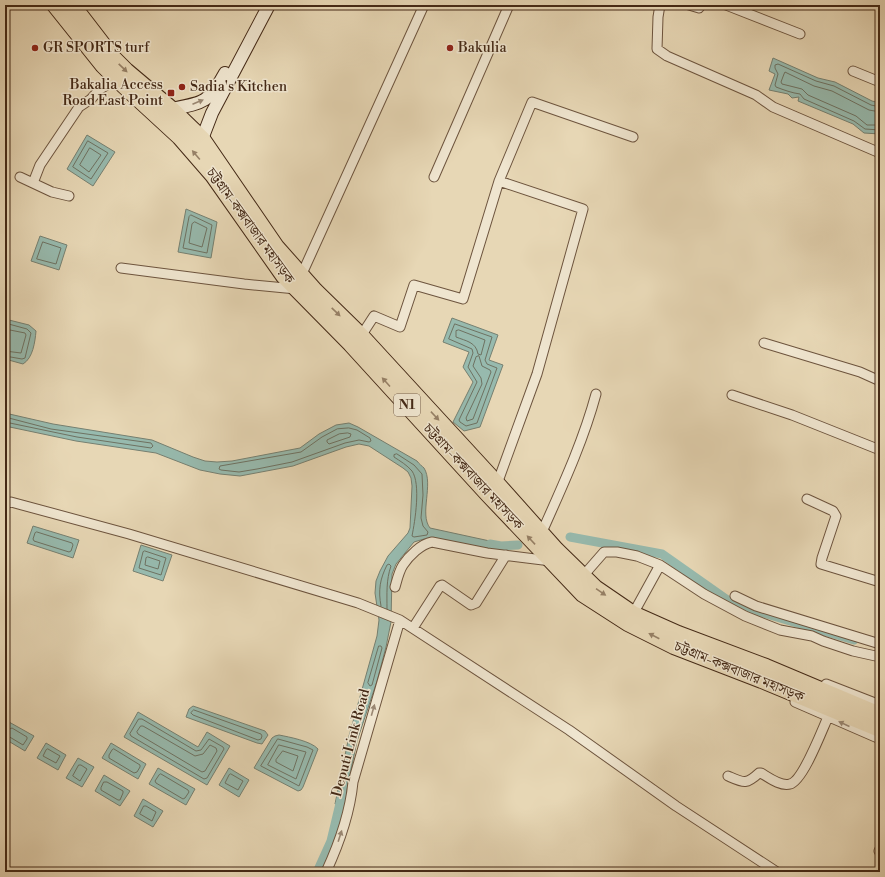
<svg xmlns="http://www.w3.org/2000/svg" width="885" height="877" font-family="'Libre Bodoni','Noto Serif Bengali',serif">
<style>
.water{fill:#97baae;stroke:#768071}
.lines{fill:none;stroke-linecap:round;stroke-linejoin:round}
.shore{stroke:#6e7262;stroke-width:1}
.canal{stroke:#97baae;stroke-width:9}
.street-casing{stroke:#6d543e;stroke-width:11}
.secondary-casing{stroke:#442916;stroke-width:14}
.highway-casing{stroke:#442916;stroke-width:18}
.street{stroke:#efe5cf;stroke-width:9}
.secondary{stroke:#efe5cf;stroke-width:12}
.highway{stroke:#e7d7b5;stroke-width:16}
.oneway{fill:#968066}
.oneway2{fill:#9a8772}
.poi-dot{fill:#8f2418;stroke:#efe5cf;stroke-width:1.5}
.labels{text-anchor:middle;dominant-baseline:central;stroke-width:3;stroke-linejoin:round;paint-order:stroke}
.shield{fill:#efe5cf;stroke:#77614e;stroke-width:1}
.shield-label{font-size:13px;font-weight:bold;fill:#442916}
.poi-label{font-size:14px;fill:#442916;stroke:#efe5cf;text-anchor:start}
.street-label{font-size:14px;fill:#442916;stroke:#efe5cf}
</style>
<rect width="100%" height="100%" fill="#e7d7b5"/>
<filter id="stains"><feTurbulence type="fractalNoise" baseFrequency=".005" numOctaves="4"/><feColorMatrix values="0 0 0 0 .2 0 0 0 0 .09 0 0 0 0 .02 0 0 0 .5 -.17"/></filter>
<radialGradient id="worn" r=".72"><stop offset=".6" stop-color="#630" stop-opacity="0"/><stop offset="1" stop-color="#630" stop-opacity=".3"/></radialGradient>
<!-- water -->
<path class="water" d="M 773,58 L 818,78 L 835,82 L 872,101 L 880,103 L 880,134 L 864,133 L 853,124 L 798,101 L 799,97 L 792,98 L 788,94 L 769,90 L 775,74 L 769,71 Z
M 87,135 L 115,152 L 93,186 L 67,169 Z
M 186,209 L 217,222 L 211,258 L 178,252 Z
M 40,236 L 67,245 L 59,270 L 31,261 Z
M 452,318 L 498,335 L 489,360 L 503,365 L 480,427 L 464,431 L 453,422 L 473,382 L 463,367 L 469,352 L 443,342 Z
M 5,319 L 29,325 L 36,331 C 35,342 33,358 23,364 L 5,359 Z
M 5,413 L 53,424 L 152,440 L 193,457 L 205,461 L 217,462 L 232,461 L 300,448 L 319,434 L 336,425 L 349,423 L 358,427 L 417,461 C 419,464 422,466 424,468 C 434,484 419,514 430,528 L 499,543 L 501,546 L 499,549 L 496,550 L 424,539 L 414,542 L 396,564 L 392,574 L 391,622 L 386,647 L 377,681 L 357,741 L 344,804 L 340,805 L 335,804 L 349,736 L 377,636 L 379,620 L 375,593 L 376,581 L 380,571 L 388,556 L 408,533 L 410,528 L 412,486 L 411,478 L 408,472 L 403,468 L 369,446 L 359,444 L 346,447 L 293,466 L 240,476 L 220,474 L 200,470 L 156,453 L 76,441 L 5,426 Z
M 33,526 L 79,540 L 73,558 L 27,543 Z
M 141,545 L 172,555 L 163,581 L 133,571 Z
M 193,706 L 265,731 L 268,735 L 262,744 L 257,743 L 186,717 L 189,709 Z
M 138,712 L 198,747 L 207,732 L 230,746 L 207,785 L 124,737 Z
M 9,722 L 34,736 L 25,751 L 5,739 L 5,729 Z
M 279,735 C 289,737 311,741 318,749 L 303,787 L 301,790 L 298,791 L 254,768 L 272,738 L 275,736 Z
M 46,743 L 66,755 L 58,770 L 37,758 Z
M 111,743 L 146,764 L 138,779 L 102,758 Z
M 78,758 L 94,767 L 82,787 L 66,778 Z
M 158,768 L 195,789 L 186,805 L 149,784 Z
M 229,768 L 249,780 L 239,797 L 219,785 Z
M 104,775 L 130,791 L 120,806 L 95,791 Z
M 143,799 L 163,811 L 153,827 L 134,816 Z"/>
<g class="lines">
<!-- shore -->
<path class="shore" d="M 880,107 L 871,105 L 834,86 L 816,81 L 778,64 L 775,65 L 775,68 L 778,74 L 775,85 L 776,87 C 784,90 792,93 800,94 L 804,99 L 854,121 L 865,129 L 880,130
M 880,112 L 869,110 L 832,91 L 814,86 L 789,74 L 785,72 L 784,74 L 781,82 L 782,84 L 802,89 L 808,95 L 856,116 L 867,125 L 880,125
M 88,141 L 108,153 L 91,179 L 73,167 Z
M 90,148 L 101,155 L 89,172 L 80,165 Z
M 191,215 L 212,225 L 207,253 L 183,248 L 189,217 Z
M 195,222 L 207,228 L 202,247 L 189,243 L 192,224 Z
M 43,242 L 61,248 L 56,264 L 37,259 Z
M 5,323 L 27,329 L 31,333 L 25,358 L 22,359 L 5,356
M 455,324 L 492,337 L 485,360 L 487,364 L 497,368 L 477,423 L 466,426 L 460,422 L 459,420 L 477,382 L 468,367 L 473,353 L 472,349 L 449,339 Z
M 5,329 L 25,333 L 26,335 L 21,353 L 5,351
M 459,330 L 485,340 L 481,355 L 478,354 C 476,342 466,341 456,337 L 456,331 Z
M 479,356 L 482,366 L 490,370 L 491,372 L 473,419 L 467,421 L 466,418 L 482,384 L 481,378 L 473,366 L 476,357 Z
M 5,417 L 51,429 L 151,443 L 153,446 L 151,448 L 77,437 L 5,422
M 349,428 L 357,430 L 370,438 L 371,441 L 369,442 L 359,440 L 345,443 L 292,462 L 257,469 L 239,472 L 221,470 L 219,469 L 220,466 L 301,452 L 322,437 L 337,429 Z
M 348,433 L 351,434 L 350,437 L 329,444 L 327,442 L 327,440 L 339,434 Z
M 397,454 L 414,465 L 422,474 L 423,495 L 421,518 L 423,526 L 428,532 L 427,535 L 414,537 L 412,536 C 415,521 421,484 412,471 C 407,465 400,461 394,457 L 394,455 Z
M 37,532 L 72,543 L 73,545 L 71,551 L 69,552 L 34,541 L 33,539 L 35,533 Z
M 145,551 L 166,558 L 161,575 L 139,568 L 143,552 Z
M 148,557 L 160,561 L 158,569 L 145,565 L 146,558 Z
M 381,606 C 378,590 380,579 387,565 L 389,564 L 391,566 C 386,580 387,594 387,609
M 379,646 L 381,646 L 382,648 L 372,685 L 370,686 L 368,683 Z
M 194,710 L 261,734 L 262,736 L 261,739 L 258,740 L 193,715 L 191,713 Z
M 139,719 L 142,719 L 196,751 L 201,750 L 209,739 L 223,747 L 224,749 L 207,778 L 204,779 L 131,736 L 130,734 Z
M 141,726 L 143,726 L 195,756 L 203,754 L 210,745 L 216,748 L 217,751 L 205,771 L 202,772 L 138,734 L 137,732 Z
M 5,731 L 12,728 L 27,737 L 27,739 L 23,745 L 8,736 L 5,736
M 278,739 L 307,747 L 313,750 L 299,786 L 261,766 Z
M 279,745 L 306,752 L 296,779 L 268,765 Z
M 48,749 L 60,756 L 56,763 L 43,756 L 46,750 Z
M 114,749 L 140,765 L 140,767 L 137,772 L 134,773 L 109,758 L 109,755 L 112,750 Z
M 283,751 L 298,756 L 293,771 L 276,762 L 276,760 Z
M 79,765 L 81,765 L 87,769 L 80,781 L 73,776 Z
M 161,774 L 188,790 L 189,792 L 185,798 L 183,799 L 156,783 L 155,781 L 159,775 Z
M 231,774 L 243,781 L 238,790 L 225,783 L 229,775 Z
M 104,782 L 107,782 L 123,791 L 123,793 L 120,800 L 118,800 L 101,790 L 101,788 Z
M 144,806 L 146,806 L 156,812 L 152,821 L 140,814 Z"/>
<!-- canal -->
<path class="canal" d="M 570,537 L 662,554 L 733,604 L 854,640
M 490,544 L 501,546 L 518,545
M 317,872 L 331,841 L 342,795"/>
<defs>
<path id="street" d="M 660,5 L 658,17 L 657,49 L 667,56 L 756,95 L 773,107 L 880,153
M 689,5 L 699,8 L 701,5
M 726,5 L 800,34
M 853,71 L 880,82
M 20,177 L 52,192 L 69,196
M 434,177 L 509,5
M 33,183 L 40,165 L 79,107 L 91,99 L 100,89 L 117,79
M 121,268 L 244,284 L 296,289
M 301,276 L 424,5
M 361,336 L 374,316 L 400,327 L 414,285 L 463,299 L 499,181 L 532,102 L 633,137
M 764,343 L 860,372 L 880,381
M 732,395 L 792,415 L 880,450
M 497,484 L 537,374 L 583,209 L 499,181
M 807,499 L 833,511 L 836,516 L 822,558 L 821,564 L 880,582
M 5,504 L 11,502 L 129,534 L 358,603 L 400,620 L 569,730 L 676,806 L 777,872
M 542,532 C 562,487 583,442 596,394
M 583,576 L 604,552 L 617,552 L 637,556 L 660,565 L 704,594 L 745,616 L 780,630 L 812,636 L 823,641 L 853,651 L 880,657
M 395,587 C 397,580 399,571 403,565 C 409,556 421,544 432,542 L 487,553 L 551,561
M 735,596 L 756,606 L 880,644
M 633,614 L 660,565
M 413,628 L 440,586 L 442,585 L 471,605 L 476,603 L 506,555
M 826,684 L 880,705
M 795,702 L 880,739
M 728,776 C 744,783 746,785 759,773 L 761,773 C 768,777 781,787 790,784 C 803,781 822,730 828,717
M 879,851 L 880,849
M 326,872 C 339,844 350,813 353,782 L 400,620"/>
<path id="secondary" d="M 171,109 C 203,103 209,103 225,73
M 202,139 L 212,113 L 269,5"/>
<path id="highway" d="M 55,5 L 103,65 L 117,79 L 180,137 L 213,175 L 284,276 L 351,344 L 488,494 L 583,594 L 628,623 L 674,646 L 762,680 L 880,729
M 72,5 L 112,57 L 126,71 L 171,109 L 202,139 L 276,247 L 315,291 L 361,336 L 497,484 L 556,550 L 595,588 L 633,614 L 678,634 L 766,667 L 880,715"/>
</defs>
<!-- street casing -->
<use href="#street" class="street-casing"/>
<!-- secondary casing -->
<use href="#secondary" class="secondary-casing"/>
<!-- highway casing -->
<use href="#highway" class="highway-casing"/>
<!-- street -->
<use href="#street" class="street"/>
<!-- secondary -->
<use href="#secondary" class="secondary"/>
<!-- highway -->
<use href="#highway" class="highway"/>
</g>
<!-- one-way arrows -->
<defs><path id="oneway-solid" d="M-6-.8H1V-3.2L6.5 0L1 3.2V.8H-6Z"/></defs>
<g class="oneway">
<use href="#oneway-solid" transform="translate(123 68) rotate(44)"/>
<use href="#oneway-solid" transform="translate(196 155) rotate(-130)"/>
<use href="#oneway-solid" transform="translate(336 312) rotate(44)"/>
<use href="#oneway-solid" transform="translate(386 382) rotate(-132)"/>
<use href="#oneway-solid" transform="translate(435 416) rotate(47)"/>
<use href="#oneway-solid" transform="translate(531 540) rotate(-133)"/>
<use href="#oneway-solid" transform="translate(601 592) rotate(34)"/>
<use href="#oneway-solid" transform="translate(654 636) rotate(-153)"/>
</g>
<g class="oneway2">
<use href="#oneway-solid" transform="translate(198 102) rotate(-23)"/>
<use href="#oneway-solid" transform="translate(373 710) rotate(-74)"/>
<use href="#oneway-solid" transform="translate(844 724) rotate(-156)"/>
<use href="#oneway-solid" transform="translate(340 836) rotate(-72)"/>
</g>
<!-- markers -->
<g class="poi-dot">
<circle cx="35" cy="48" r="4"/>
<circle cx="450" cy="48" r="4"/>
<circle cx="182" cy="87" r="4"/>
<rect x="167" y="89" width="8" height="8" rx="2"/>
</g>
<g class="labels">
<!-- shield labels -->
<rect class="shield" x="394" y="394" width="26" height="22" rx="3"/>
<g class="shield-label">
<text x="407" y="405">N1</text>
</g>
<!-- poi labels -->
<g class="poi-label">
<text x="43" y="48">GR SPORTS turf</text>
<text x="458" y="48">Bakulia</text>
<text x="163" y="85" text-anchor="end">Bakalia Access<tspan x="163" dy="16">Road East Point</tspan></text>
<text x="190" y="87">Sadia's Kitchen</text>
</g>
<!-- street labels -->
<g class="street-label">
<text transform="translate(250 226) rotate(54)">চট্টগ্রাম-কক্সবাজার মহাসড়ক</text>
<text transform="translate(473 477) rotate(47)">চট্টগ্রাম-কক্সবাজার মহাসড়ক</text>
<text transform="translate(739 672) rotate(22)">চট্টগ্রাম-কক্সবাজার মহাসড়ক</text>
<text transform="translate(351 743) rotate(-75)">Deputi Link Road</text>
</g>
</g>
<!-- margin -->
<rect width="885" height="877" fill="none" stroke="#e7d7b5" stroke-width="20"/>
<rect x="6" y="6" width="873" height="865" fill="none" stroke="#442916" stroke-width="2"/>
<rect x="10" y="10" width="865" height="857" fill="none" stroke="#442916"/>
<rect width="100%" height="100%" filter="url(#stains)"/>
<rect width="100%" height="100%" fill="url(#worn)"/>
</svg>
